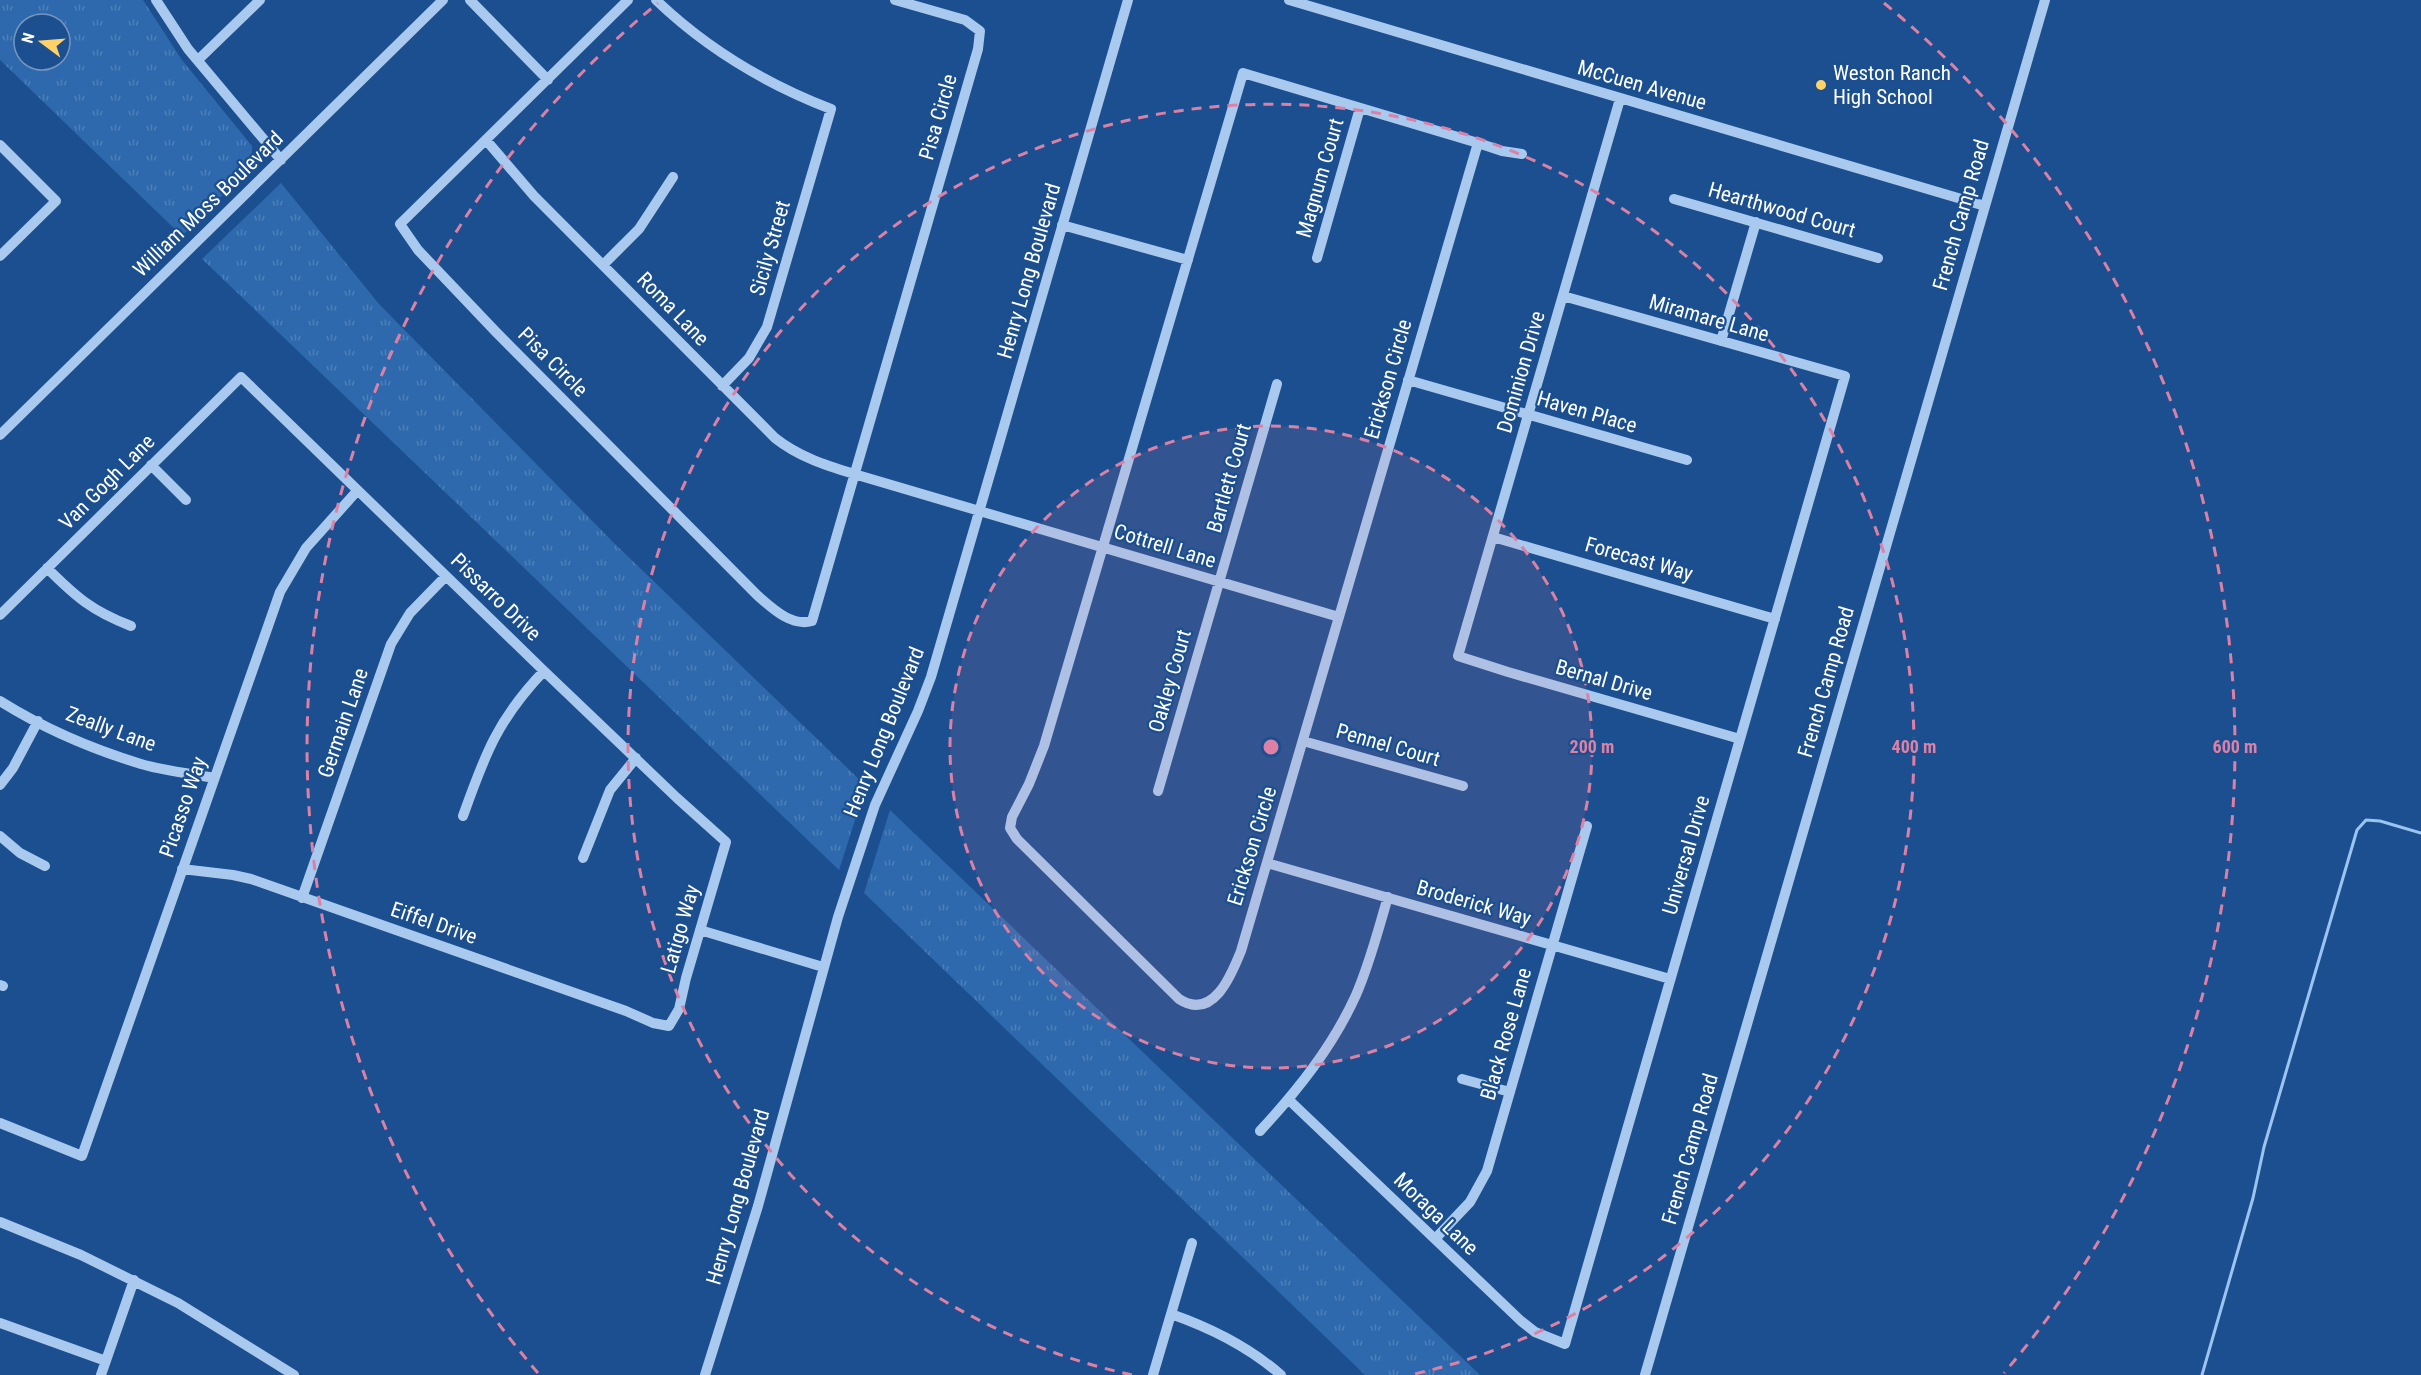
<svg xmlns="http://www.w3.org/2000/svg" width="2421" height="1375" font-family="'Roboto Condensed',sans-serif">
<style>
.grass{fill:url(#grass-tufts);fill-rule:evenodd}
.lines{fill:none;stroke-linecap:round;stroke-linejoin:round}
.stream{stroke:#9cc4f0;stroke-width:3}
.minor{stroke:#a9c9ee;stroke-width:10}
.ring{fill:none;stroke:#dd80a5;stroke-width:3;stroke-dasharray:10 8}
.poi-dot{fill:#ffd166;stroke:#1b4f8f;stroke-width:2}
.labels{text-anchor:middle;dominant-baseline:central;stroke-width:4.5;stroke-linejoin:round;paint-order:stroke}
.poi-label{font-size:21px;fill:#fff;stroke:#1b4f8f;text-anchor:start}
.street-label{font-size:21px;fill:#fff;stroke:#1b4f8f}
.centre{fill:#dd80a5;stroke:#1b4f8f;stroke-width:3}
.ring-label{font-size:18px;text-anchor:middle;font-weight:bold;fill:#dd80a5;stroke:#1b4f8f;stroke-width:4.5;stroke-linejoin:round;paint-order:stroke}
</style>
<defs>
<pattern id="grass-tufts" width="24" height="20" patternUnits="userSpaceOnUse" patternTransform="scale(1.5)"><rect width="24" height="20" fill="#2e69ad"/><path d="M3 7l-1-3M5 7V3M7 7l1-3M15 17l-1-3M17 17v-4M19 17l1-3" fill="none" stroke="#4d80b9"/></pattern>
</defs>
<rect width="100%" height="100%" fill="#1b4f8f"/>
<!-- grass -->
<path class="grass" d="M 0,0 L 143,0 L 182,60 L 252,146 L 252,165 L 182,236 L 0,60 ZM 24,24 L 60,24 L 60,60 L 24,60 Z
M 281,183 L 379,304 L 613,542 L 866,786 L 839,870 L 202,259 Z
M 890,810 L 1480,1375 L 1365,1375 L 864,893 Z"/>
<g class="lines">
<!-- stream -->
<path class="stream" d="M 2202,1375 L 2253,1198 L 2264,1147 L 2357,830 L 2366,820 L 2380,821 L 2421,833"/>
<!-- minor -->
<path class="minor" d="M 156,0 L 188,49 L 281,160
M 470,0 L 548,80
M 628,0 L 400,224 L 418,250 L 496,332 L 757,595 C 772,608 791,627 812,621 L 978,49 L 980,31 L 965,20 L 895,0
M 656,0 C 706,48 766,84 831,109 L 767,327 L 749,358 L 722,386
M 1289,0 L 1985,206
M 198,60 L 260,0
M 1620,99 L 1458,656 L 1508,672 L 1740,739
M 486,140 L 534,196 L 775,438 C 799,457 825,465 854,474 L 1339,617
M 1478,143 L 1241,951 C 1231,976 1213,1021 1179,999 L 1017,839 L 1010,828 L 1012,817 L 1029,784 L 1044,746 L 1243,73 L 1478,143 L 1502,151 L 1522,154
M 0,145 L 56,201 L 0,256
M 1674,199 L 1878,258
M 1062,225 L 1188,260
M 1317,258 L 1360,108
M 603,265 L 639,229 L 673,177
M 1721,341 L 1756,222
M 1408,380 L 1687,460
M 0,435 L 443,0
M 151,465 L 186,500
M 1493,537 L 1775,619
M 47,568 C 76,597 92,611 131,626
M 0,615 L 241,377 L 544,671 L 677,798 L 726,842 L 686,978 L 679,1009 L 669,1026 L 653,1023 L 626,1011 L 251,879 L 233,875 L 182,869
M 0,701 C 43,728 92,749 141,764 C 164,771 190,773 214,778
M 1303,741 L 1463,786
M 0,785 L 13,768 L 38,721
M 1158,791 L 1277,384
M 463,816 C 485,754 498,719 544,671
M 0,836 L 20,853 L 45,866
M 583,858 L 610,790 L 636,758
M 1267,863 L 1670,979
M 302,898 L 391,644 L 410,613 L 446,576
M 700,930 L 823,967
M 0,985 L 3,986
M 1462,1079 L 1510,1092
M 1289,1100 L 1521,1321 L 1535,1332 L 1565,1344 L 1845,376 L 1563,296
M 0,1123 L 82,1156 L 280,592 L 306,548 L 357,491
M 1260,1131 C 1298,1090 1333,1046 1356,995 C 1370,963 1378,930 1388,897
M 0,1222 L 81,1255 L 178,1303 L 294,1375
M 1435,1239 L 1470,1202 L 1487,1171 L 1587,826
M 1171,1314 C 1211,1328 1249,1347 1281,1375
M 0,1323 L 106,1361
M 101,1375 L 134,1280
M 705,1375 L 758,1206 L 838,917 L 875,805 L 918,711 L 931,677 L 1128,0
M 1153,1375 L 1192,1243
M 1645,1375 L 2045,0"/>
</g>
<!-- distance rings -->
<circle cx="1271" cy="747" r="321" fill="#dd80a5" fill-opacity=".12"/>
<g class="ring">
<circle cx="1271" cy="747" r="321"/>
<path d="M1132 1375A643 643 0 1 1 1410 1375"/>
<path d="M538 1373A964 964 0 0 1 658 3M1884 3A964 964 0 0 1 2004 1373"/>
</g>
<!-- markers -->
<circle class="poi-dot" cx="1821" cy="85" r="6"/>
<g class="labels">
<!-- poi labels -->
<g class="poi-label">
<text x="1833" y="73">Weston Ranch<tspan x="1833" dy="24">High School</tspan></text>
</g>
<!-- street labels -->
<g class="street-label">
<text transform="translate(1642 85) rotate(16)">McCuen Avenue</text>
<text transform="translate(938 117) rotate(-74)">Pisa Circle</text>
<text transform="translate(1320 178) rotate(-74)">Magnum Court</text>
<text transform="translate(208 204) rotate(-44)">William Moss Boulevard</text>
<text transform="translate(1782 210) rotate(16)">Hearthwood Court</text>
<text transform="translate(1961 215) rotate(-74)">French Camp Road</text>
<text transform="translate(770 248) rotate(-74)">Sicily Street</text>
<text transform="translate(1029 271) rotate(-74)">Henry Long Boulevard</text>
<text transform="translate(673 309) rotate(46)">Roma Lane</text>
<text transform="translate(1709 318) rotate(16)">Miramare Lane</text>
<text transform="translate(553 362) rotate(45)">Pisa Circle</text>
<text transform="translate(1521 372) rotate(-74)">Dominion Drive</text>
<text transform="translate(1388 379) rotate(-74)">Erickson Circle</text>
<text transform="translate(1587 412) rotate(16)">Haven Place</text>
<text transform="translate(1229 478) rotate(-74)">Bartlett Court</text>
<text transform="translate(107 482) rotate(-45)">Van Gogh Lane</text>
<text transform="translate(1165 546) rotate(17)">Cottrell Lane</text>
<text transform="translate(1639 559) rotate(16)">Forecast Way</text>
<text transform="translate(496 597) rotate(44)">Pissarro Drive</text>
<text transform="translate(1604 680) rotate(16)">Bernal Drive</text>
<text transform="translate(1170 681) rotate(-74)">Oakley Court</text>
<text transform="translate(1826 682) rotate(-74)">French Camp Road</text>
<text transform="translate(343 723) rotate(-71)">Germain Lane</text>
<text transform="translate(111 729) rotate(20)">Zeally Lane</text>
<text transform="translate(884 732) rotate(-68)">Henry Long Boulevard</text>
<text transform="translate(1388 745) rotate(16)">Pennel Court</text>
<text transform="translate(183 807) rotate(-71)">Picasso Way</text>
<text transform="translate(1252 846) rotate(-73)">Erickson Circle</text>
<text transform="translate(1686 855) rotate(-74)">Universal Drive</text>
<text transform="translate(1474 903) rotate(16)">Broderick Way</text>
<text transform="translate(434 923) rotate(19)">Eiffel Drive</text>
<text transform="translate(680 929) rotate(-74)">Latigo Way</text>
<text transform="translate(1506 1034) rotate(-74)">Black Rose Lane</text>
<text transform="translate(1690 1149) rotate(-74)">French Camp Road</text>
<text transform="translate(738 1197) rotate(-74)">Henry Long Boulevard</text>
<text transform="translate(1436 1214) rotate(44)">Moraga Lane</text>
</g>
</g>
<circle cx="1271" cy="747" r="9" class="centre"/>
<g class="ring-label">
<text x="1592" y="753">200 m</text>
<text x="1914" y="753">400 m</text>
<text x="2235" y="753">600 m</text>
</g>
<!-- north arrow -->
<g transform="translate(42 42) rotate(286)"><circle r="28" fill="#1b4f8f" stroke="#7695bc" stroke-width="1.5"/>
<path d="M0-4.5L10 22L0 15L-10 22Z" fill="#ffd166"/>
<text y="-9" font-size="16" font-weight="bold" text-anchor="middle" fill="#ffffff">N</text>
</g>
</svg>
